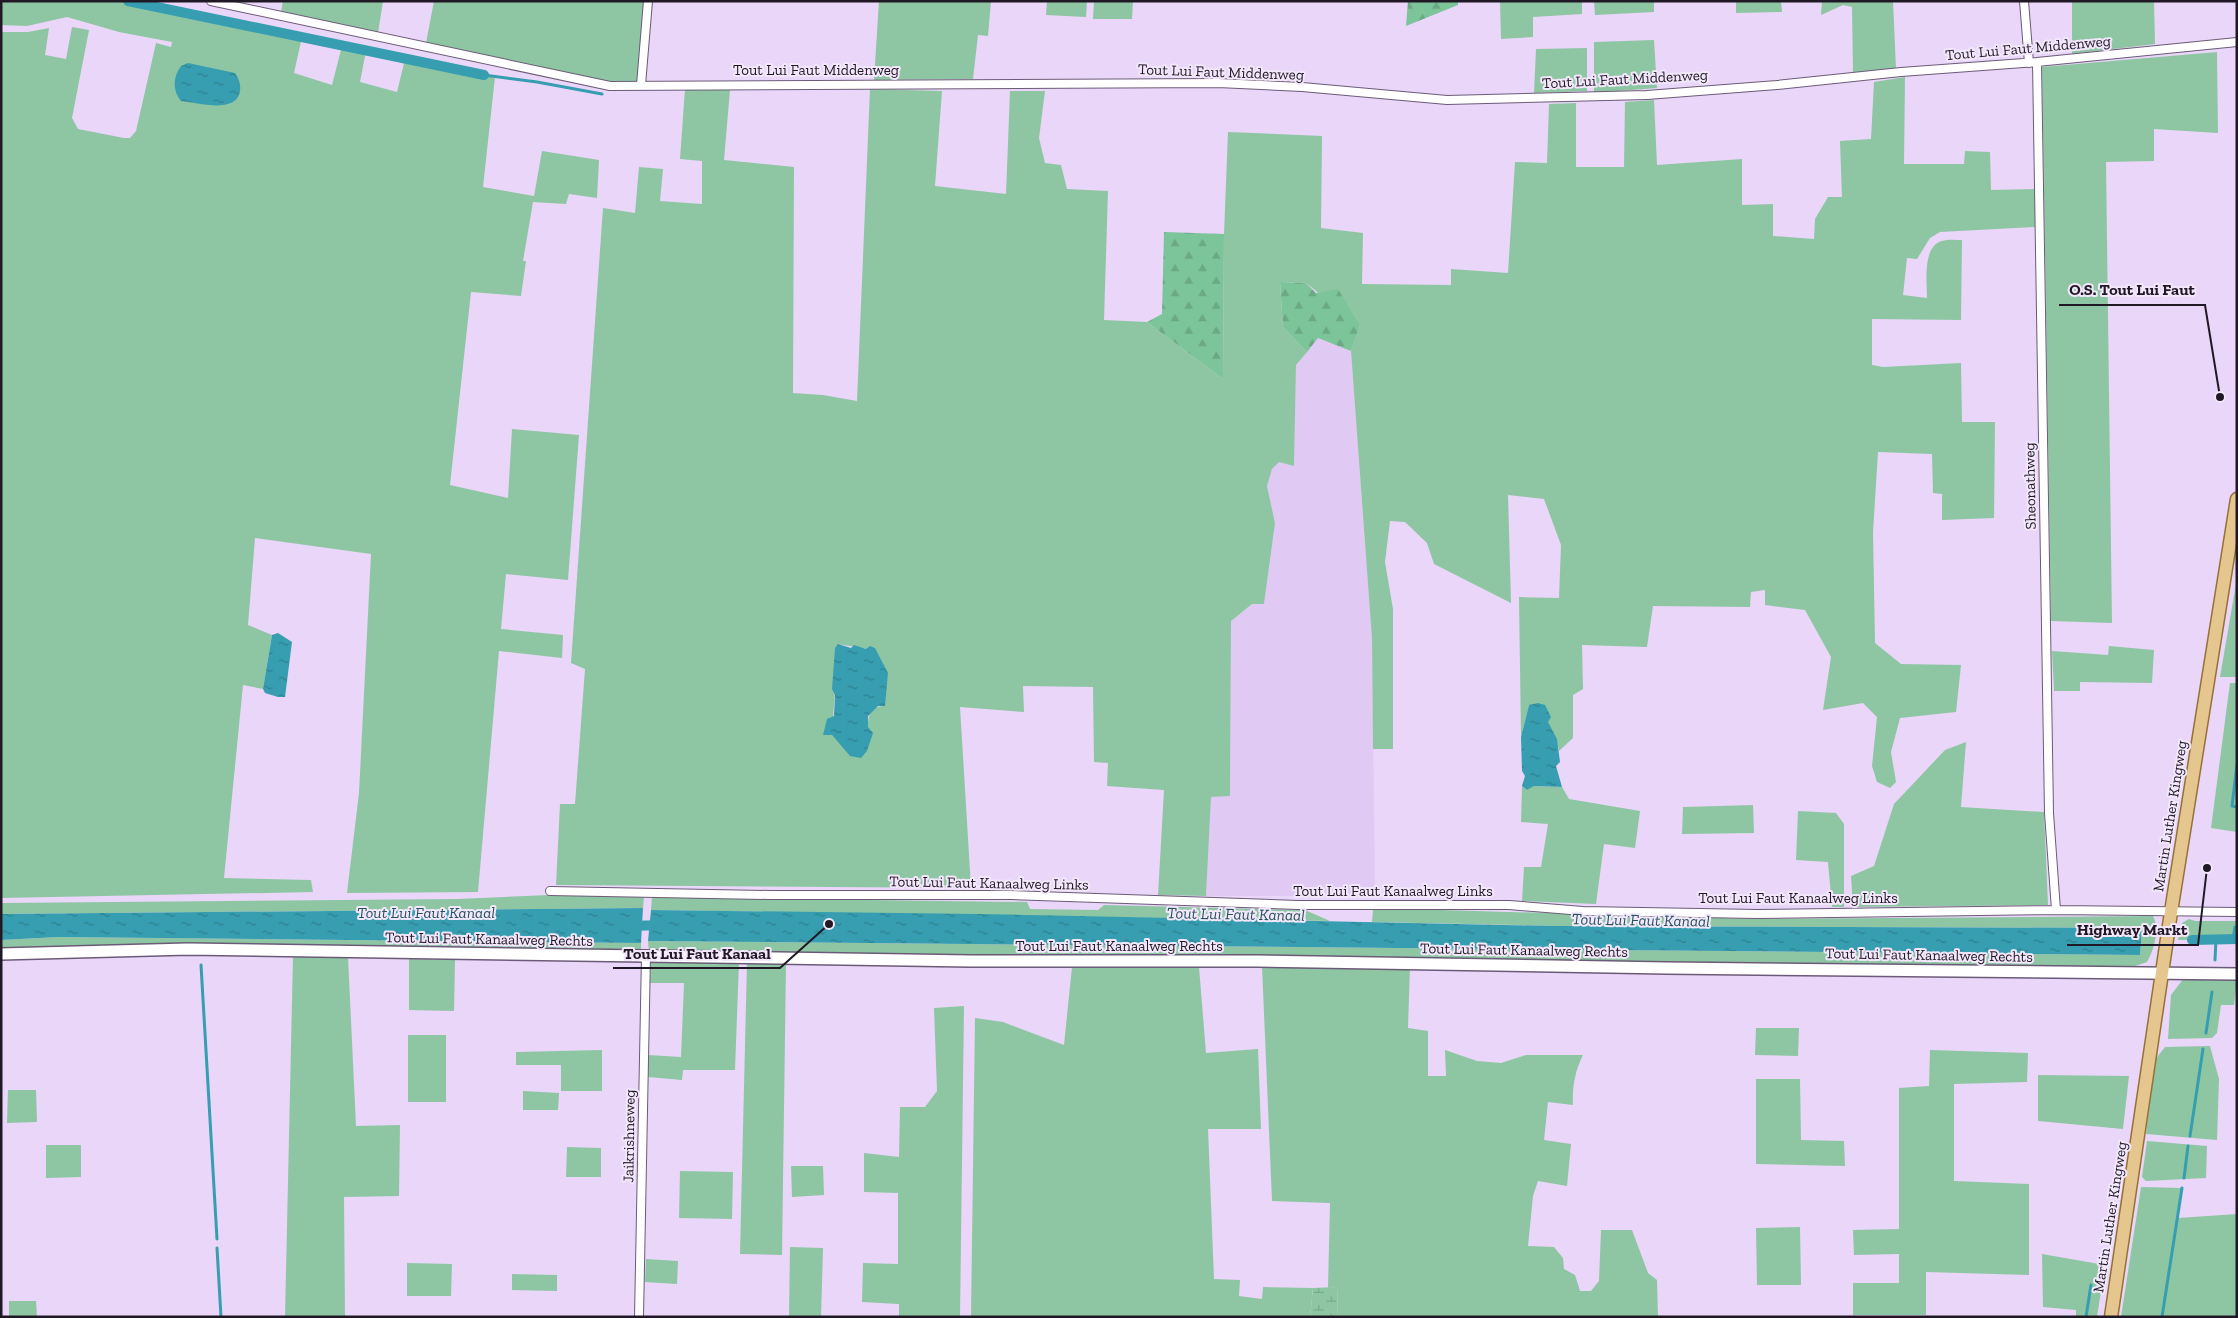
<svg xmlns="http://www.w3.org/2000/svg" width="2238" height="1318" font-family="'Zilla Slab',serif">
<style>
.built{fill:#e0c9f2}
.grass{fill:#8ec6a3;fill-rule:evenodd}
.forest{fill:url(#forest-firs)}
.wetland{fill:url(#wetland-marsh)}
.water{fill:url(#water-ripples)}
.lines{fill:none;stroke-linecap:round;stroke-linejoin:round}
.stream{stroke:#369eb0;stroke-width:3}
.canal{stroke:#369eb0;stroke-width:10}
.street-casing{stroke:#6c5b78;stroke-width:10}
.secondary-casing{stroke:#6c5b78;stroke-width:14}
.primary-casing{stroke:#947138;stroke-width:15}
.street{stroke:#fff;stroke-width:8}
.secondary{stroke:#fff;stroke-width:11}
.primary{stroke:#e5c68e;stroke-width:12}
.labels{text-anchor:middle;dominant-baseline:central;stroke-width:4;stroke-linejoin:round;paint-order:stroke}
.street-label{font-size:15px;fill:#201925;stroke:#f2e7fb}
.water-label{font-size:16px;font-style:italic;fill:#27535c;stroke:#f2e7fb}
.leader{fill:none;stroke:#201925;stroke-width:2}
.callout-dot{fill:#201925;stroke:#f2e7fb;stroke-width:2}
.callout-label{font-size:16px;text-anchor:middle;font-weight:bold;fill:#201925;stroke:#f2e7fb;stroke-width:4;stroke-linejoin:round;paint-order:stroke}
</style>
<defs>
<pattern id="forest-firs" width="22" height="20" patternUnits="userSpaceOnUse" patternTransform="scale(1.25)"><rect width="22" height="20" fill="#7cc499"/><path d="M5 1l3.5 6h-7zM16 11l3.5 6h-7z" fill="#6ba884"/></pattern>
<pattern id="wetland-marsh" width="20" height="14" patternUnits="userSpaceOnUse" patternTransform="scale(1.25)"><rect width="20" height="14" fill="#8ec6a3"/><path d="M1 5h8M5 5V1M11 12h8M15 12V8" fill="none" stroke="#7aaa8c"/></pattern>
<pattern id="water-ripples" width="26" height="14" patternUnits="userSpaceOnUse" patternTransform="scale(1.25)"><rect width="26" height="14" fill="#369eb0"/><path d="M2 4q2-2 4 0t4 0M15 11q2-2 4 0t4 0" fill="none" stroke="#2d808f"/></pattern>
</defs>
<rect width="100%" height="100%" fill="#e9d6f8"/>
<!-- built -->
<path class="built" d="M 1318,338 L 1351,351 L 1372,639 L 1375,896 L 1206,896 L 1211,797 L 1230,796 L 1231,621 L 1252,604 L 1264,604 L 1275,523 L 1267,486 L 1272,469 L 1279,461 L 1294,466 L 1296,365 Z"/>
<!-- grass -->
<path class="grass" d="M 1,1 L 128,1 L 302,37 L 294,73 L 332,85 L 342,46 L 366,51 L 360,82 L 397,92 L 405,59 L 495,77 L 483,187 L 534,196 L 542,151 L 599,160 L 597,198 L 569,194 L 566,204 L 533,202 L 523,261 L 526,261 L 521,296 L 471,292 L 450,485 L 508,498 L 512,429 L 579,435 L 568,580 L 506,574 L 501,629 L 563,635 L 562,658 L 499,651 L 478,892 L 347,893 L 359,793 L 371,554 L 255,538 L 248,625 L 272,635 L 263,689 L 243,685 L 224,878 L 311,880 L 313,892 L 1,898 L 1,32 L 28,32 L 49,28 L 45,55 L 66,59 L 72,27 L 89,30 L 72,118 L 78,129 L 124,138 L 130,138 L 136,131 L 156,43 L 171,47 L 172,42 L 119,32 L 67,17 L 27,26 L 1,25 Z
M 283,1 L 383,1 L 378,33 L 281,12 Z
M 434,1 L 645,1 L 638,81 L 607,81 L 426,43 Z
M 879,1 L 991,1 L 988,36 L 978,35 L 973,79 L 874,80 Z
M 1047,1 L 1087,1 L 1086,17 L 1046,15 Z
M 1094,1 L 1133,1 L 1132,19 L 1093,19 Z
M 1500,1 L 1582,1 L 1582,14 L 1533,17 L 1533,37 L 1501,39 Z
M 1594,1 L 1654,1 L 1654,12 L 1595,15 Z
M 1736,1 L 1781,1 L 1782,12 L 1736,13 Z
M 1822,1 L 1893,1 L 1896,69 L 1853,73 L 1852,7 L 1843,5 L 1821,15 Z
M 2072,1 L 2154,1 L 2155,44 L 2072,54 Z
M 1654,40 L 1657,88 L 1594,93 L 1594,42 Z
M 1587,48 L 1587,91 L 1534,93 L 1536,49 Z
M 2217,52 L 2218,133 L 2154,129 L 2154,161 L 2106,162 L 2112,623 L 2051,621 L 2042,67 Z
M 1905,77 L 1904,164 L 1964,164 L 1965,151 L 1990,152 L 1991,190 L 2036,189 L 2036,227 L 1940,232 L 1930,238 L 1917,259 L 1907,258 L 1903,295 L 1927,298 C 1927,283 1922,246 1942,241 C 1948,239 1956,240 1962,240 L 1961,320 L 1872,319 L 1872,365 L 1883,367 L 1961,363 L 1962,422 L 1995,422 L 1994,518 L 1942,520 L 1942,494 L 1933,493 L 1932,454 L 1878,452 L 1873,532 L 1875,643 L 1901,664 L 1961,665 L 1956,712 L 1900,718 L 1891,752 L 1896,782 L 1890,788 L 1877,782 L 1872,766 L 1877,717 L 1863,703 L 1823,710 L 1831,657 L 1805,610 L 1765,605 L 1765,590 L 1751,592 L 1750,607 L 1653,606 L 1647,647 L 1582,645 L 1583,689 L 1573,695 L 1573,738 L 1559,751 C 1556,730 1545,719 1529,705 L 1521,737 L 1519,597 L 1559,598 L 1561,545 L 1544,499 L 1508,495 L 1511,603 L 1434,564 L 1427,543 L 1405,522 L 1390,521 L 1385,562 L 1393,609 L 1393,749 L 1373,749 L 1372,639 L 1351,351 L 1360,326 L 1306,283 L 1280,282 L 1283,327 L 1307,352 L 1296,365 L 1294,466 L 1279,462 L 1272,469 L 1267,486 L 1275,523 L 1264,604 L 1252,604 L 1231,621 L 1230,796 L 1211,797 L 1206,896 L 1158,895 L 1164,790 L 1107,786 L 1108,763 L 1094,762 L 1093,687 L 1023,686 L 1024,712 L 960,707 L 971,888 L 556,885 L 560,804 L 575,804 L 585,669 L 571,663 L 603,208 L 635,213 L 639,167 L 663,169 L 660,201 L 702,204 L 702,161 L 680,159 L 685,89 L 730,90 L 724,160 L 794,167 L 793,393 L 823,395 L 857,401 L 870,89 L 942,91 L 935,186 L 1006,194 L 1010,91 L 1045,91 L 1039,138 L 1045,163 L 1061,165 L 1067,189 L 1108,191 L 1104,320 L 1147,322 L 1223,379 L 1224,234 L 1228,132 L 1322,136 L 1321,228 L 1363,233 L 1362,284 L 1451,285 L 1451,269 L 1508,273 L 1515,162 L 1547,163 L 1549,104 L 1576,103 L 1576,167 L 1624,167 L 1625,102 L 1654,100 L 1657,165 L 1742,159 L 1742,205 L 1773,204 L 1773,236 L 1814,239 L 1815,219 L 1828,197 L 1842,197 L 1840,141 L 1871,139 L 1874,82 ZM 838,644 L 867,649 L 885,706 C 871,706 868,714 868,727 L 842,744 L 832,735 Z
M 2237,578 L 2237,677 L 2220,677 Z
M 2109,646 L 2154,650 L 2152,683 L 2080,682 L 2080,691 L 2054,691 L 2052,651 L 2108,655 Z
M 2230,683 L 2237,683 L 2237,832 L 2211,828 Z
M 1966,742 L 1961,807 L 2044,812 L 2048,905 L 1853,907 L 1851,876 L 1874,866 L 1894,804 L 1945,750 Z
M 1522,786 L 1527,790 L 1533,786 L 1562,787 L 1569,799 L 1640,811 L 1635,848 L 1604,844 L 1596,904 L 1522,901 L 1524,867 L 1541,867 L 1548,824 L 1521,822 Z
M 1753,805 L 1754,833 L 1682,834 L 1683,807 Z
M 1798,811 L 1836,813 L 1844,824 L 1844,907 L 1832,907 L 1828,862 L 1796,860 Z
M 549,895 L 644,896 L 643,908 L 1,914 L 1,903 L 458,899 Z
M 652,897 L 1027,902 L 1030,909 L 1098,910 L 1104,905 L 1305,910 L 1330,921 L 651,910 Z
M 1373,908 L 1756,919 L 2153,916 C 2160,929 2154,950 2147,962 L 2132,967 L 649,951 L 648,941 L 2140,955 L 2142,928 L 1556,926 L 1372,922 Z
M 2189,919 L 2195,921 L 2237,921 L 2237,939 L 2178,940 L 2182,923 Z
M 59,937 L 641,943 L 641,950 L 148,944 L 1,948 L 1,940 Z
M 293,956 L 348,957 L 356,1126 L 400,1125 L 399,1196 L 344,1197 L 345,1317 L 285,1317 Z
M 409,959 L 455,960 L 454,1011 L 409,1010 Z
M 651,960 L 739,962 L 735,1070 L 683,1070 L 682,1080 L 648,1077 L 648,1055 L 681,1057 L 684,983 L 650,983 Z
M 747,962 L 786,963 L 782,1255 L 740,1254 Z
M 1262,966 L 1410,966 L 1408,1028 L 1428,1031 L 1428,1076 L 1446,1076 L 1445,1050 L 1477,1061 L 1501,1063 L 1526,1055 L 1583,1055 C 1575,1071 1572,1087 1573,1105 L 1548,1102 L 1544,1140 L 1571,1144 L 1567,1186 L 1538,1181 L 1533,1196 L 1528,1246 L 1554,1247 L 1563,1258 L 1564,1269 L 1575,1275 L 1580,1291 L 1591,1291 L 1599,1281 L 1601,1230 L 1632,1230 L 1648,1273 L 1657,1280 L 1658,1317 L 1337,1317 L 1338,1287 L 1328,1288 L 1330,1203 L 1272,1201 Z
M 1072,967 L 1199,967 L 1206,1053 L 1258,1049 L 1261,1129 L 1208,1129 L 1214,1279 L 1240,1280 L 1239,1296 L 1262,1299 L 1263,1287 L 1313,1288 L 1310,1317 L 971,1317 L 975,1018 L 1003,1022 L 1064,1045 Z
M 2184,978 L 2237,980 L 2234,1005 L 2221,1005 L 2217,1033 L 2212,1038 L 2168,1039 L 2171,995 Z
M 964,1006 L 960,1317 L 899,1317 L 899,1304 L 862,1302 L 863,1263 L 898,1264 L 898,1193 L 864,1192 L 864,1153 L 899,1157 L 900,1107 L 925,1107 L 937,1091 L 934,1008 Z
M 1756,1028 L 1799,1028 L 1798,1056 L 1755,1055 Z
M 408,1035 L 446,1035 L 446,1102 L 408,1102 Z
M 2210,1046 L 2219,1079 L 2217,1140 L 2146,1134 L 2154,1061 L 2165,1047 Z
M 602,1050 L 602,1091 L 561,1091 L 561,1065 L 516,1065 L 516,1052 Z
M 1930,1050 L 2028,1053 L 2027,1082 L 1954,1084 L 1954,1181 L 2029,1184 L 2029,1275 L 1926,1272 L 1926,1315 L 1853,1315 L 1853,1283 L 1899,1283 L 1899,1254 L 1854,1255 L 1853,1230 L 1899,1229 L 1899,1088 L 1929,1086 Z
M 2038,1075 L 2129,1076 L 2123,1129 L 2038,1121 Z
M 1756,1079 L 1800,1079 L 1801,1140 L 1844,1141 L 1845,1166 L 1756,1164 Z
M 8,1090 L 36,1090 L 37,1122 L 7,1123 Z
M 523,1091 L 559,1093 L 558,1110 L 523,1110 Z
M 2147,1141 L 2207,1146 L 2206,1178 L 2146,1181 L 2142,1177 Z
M 46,1145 L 81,1145 L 81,1177 L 46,1178 Z
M 567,1147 L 601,1148 L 601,1177 L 566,1177 Z
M 791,1166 L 823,1166 L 824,1195 L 792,1197 Z
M 680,1171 L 733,1172 L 732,1219 L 679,1218 Z
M 2141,1187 L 2182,1188 L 2178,1218 L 2237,1214 L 2237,1317 L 2121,1317 Z
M 1800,1227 L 1801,1285 L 1757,1285 L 1756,1228 Z
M 790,1247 L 823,1248 L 821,1317 L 789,1317 Z
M 2042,1254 L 2105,1265 L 2097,1317 L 2076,1317 L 2076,1310 L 2043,1307 Z
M 646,1259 L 678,1261 L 677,1284 L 645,1282 Z
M 407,1263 L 452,1264 L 451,1296 L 407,1296 Z
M 512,1274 L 557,1275 L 557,1291 L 512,1290 Z
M 9,1301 L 36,1301 L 37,1317 L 9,1317 Z"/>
<!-- forest -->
<path class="forest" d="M 1408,1 L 1458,1 L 1458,5 L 1406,26 Z
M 1164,232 L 1224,234 L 1223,379 L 1147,322 L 1162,314 Z
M 1280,282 L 1306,283 L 1316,293 L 1338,289 L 1360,326 L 1351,351 L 1318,338 L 1307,352 L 1283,327 Z"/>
<!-- wetland -->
<path class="wetland" d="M 1338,1287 L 1337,1317 L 1310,1317 L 1313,1288 Z"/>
<!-- water -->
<path class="water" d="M 188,63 L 235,73 C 239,79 241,84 240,91 C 237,114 198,103 181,101 C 172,90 173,77 181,66 Z
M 278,633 L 292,642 L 285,697 L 278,697 L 265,693 L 263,689 L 272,635 Z
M 838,644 L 851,648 L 854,645 L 866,649 L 870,646 L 875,648 L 888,673 L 885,706 L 878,706 L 868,716 L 868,727 L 873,733 L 867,751 L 861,758 L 850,756 L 832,735 L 823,735 L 827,719 L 834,716 L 835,695 L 832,689 L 835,648 Z
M 1538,703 L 1545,705 L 1551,717 L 1548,722 L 1557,739 L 1560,762 L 1556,766 L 1562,787 L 1534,786 L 1527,790 L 1522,786 L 1525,776 L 1522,771 L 1521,737 L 1529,705 Z
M 643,908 L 641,943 L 59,937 L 1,940 L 1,914 Z
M 651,910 L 979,914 L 1556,926 L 2142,928 L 2140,955 L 648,941 Z"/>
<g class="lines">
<!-- stream -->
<path class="stream" d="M 484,75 L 537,82 L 602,94
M 2237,765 L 2232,806 L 2237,807
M 2233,939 L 2235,927
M 2215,960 L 2216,939
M 201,965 L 217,1239
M 2206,1033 L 2212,992
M 2190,1136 L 2203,1049
M 2184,1178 L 2188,1146
M 217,1248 L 221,1317
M 2086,1317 L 2091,1285
M 2162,1317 L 2182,1188"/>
<!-- canal -->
<path class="canal" d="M 128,1 L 484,75
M 630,926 L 663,925
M 2192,940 L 2237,939"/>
<defs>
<path id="street" d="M 211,1 L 610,86 L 1218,83 L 1302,87 L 1447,100 L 1647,95 L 1777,85 L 1901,72 L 2037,62 L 2237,42
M 2024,1 L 2029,63
M 2037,62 L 2049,813 L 2056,910
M 641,85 L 648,1
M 550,891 L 770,895 L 1011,895 L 1298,905 L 1509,905 L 1583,911 L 1758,914 L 2056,910 L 2237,912
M 639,1317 L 646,955"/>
<path id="secondary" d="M 1,954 L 188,949 L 971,961 L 1258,961 L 1666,968 L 2237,974"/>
<path id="primary" d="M 2111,1317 L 2171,912 L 2237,499"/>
</defs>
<!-- street casing -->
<use href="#street" class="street-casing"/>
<!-- secondary casing -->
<use href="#secondary" class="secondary-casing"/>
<!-- primary casing -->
<use href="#primary" class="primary-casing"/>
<!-- street -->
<use href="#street" class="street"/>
<!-- secondary -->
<use href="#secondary" class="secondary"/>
<!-- primary -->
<use href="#primary" class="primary"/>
</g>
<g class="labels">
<!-- street labels -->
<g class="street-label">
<text transform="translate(2028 48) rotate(-5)">Tout Lui Faut Middenweg</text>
<text x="816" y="70">Tout Lui Faut Middenweg</text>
<text transform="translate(1221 72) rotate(2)">Tout Lui Faut Middenweg</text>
<text transform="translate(1625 79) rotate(-3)">Tout Lui Faut Middenweg</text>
<text transform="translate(2030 486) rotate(-91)">Sheonathweg</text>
<text transform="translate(2170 816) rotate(-81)">Martin Luther Kingweg</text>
<text transform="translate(989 883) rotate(1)">Tout Lui Faut Kanaalweg Links</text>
<text x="1393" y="891">Tout Lui Faut Kanaalweg Links</text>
<text x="1798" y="898">Tout Lui Faut Kanaalweg Links</text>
<text transform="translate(489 939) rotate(1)">Tout Lui Faut Kanaalweg Rechts</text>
<text x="1119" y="946">Tout Lui Faut Kanaalweg Rechts</text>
<text transform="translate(1524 950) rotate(1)">Tout Lui Faut Kanaalweg Rechts</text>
<text transform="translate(1929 955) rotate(1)">Tout Lui Faut Kanaalweg Rechts</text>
<text transform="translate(629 1136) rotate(-89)">Jaikrishneweg</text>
<text transform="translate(2110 1217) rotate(-81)">Martin Luther Kingweg</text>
</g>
<!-- water labels -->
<g class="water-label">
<text x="426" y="912">Tout Lui Faut Kanaal</text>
<text transform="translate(1236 914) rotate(1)">Tout Lui Faut Kanaal</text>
<text transform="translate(1641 920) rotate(1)">Tout Lui Faut Kanaal</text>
</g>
</g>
<!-- callouts -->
<path class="leader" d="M2220 397L2205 305H2059M2207 868L2198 945H2067M829 924L780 968H613"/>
<g class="callout-dot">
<circle cx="2220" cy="397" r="5"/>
<circle cx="2207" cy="868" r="5"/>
<circle cx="829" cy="924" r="5"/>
</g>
<g class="callout-label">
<text x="2132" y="295">O.S. Tout Lui Faut</text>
<text x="2132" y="935">Highway Markt</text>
<text x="697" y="959">Tout Lui Faut Kanaal</text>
</g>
<!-- border -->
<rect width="2238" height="1318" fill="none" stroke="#201925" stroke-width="5"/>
</svg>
